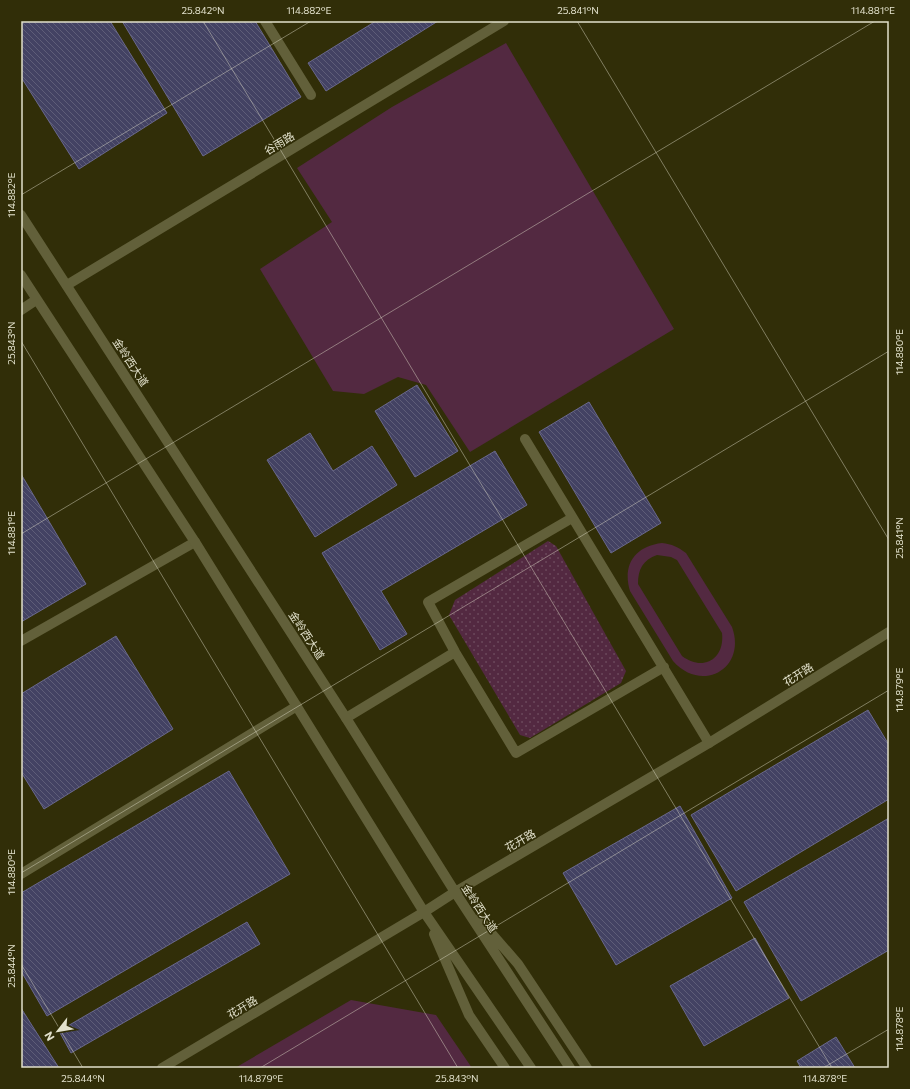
<svg xmlns="http://www.w3.org/2000/svg" width="910" height="1089" font-family="Commissioner,'Noto Sans SC',sans-serif">
<style>
.green{fill:#532941;fill-rule:evenodd}
.garden{fill:url(#garden-dots)}
.building{fill:url(#building-back-hatch);stroke:#69688c}
.lines{fill:none;stroke-linecap:round;stroke-linejoin:round}
.street{stroke:#62603a;stroke-width:10}
.secondary{stroke:#62603a;stroke-width:10}
.ticks{fill:none;stroke:#e2e1cc;stroke-width:1;stroke-opacity:0.45}
.labels{text-anchor:middle;dominant-baseline:central;stroke-width:3;stroke-linejoin:round;paint-order:stroke}
.street-label{font-size:11px;fill:#e2e1cc;stroke:#312e08}
.neatline{fill:none;stroke:#e2e1cc;stroke-width:1.5}
.ticks-label{font-size:10px;text-anchor:middle;fill:#e2e1cc}
</style>
<defs>
<pattern id="garden-dots" width="8" height="8" patternUnits="userSpaceOnUse"><rect width="8" height="8" fill="#532941"/><path d="M2 2h.1M6 6h.1" fill="none" stroke="#6b485b" stroke-width="1.8" stroke-linecap="round"/></pattern>
<pattern id="building-back-hatch" width="6" height="6" patternUnits="userSpaceOnUse"><rect width="6" height="6" fill="#434263"/><path d="M-1 5l2 2M0 0l6 6M5-1l2 2" fill="none" stroke="#5e5d78"/></pattern>
</defs>
<rect width="100%" height="100%" fill="#312e08"/>
<!-- green -->
<path class="green" d="M 506,43 L 674,329 L 470,452 L 426,385 L 398,377 L 364,394 L 333,391 L 260,269 L 332,222 L 297,168 L 392,107 Z
M 662,543 C 672,544 678,547 686,553 L 732,627 C 747,668 702,694 673,661 L 630,591 C 622,565 635,546 662,543 ZM 657,555 L 671,557 L 677,560 L 722,633 C 725,659 703,672 682,656 L 638,584 C 638,569 643,560 657,555 Z
M 351,1000 L 436,1015 L 472,1068 L 235,1068 Z"/>
<!-- garden -->
<path class="garden" d="M 548,541 L 556,546 L 626,671 L 621,683 L 530,738 L 520,735 L 449,615 L 455,600 Z"/>
<!-- building -->
<path class="building" d="M 21,21 L 110,21 L 167,113 L 79,169 L 21,77 Z
M 122,21 L 255,21 L 301,97 L 203,156 Z
M 376,21 L 438,21 L 326,91 L 308,63 Z
M 417,385 L 458,451 L 415,477 L 375,411 Z
M 589,402 L 661,523 L 611,553 L 539,432 Z
M 310,433 L 333,471 L 372,446 L 397,485 L 315,537 L 267,460 Z
M 495,451 L 527,505 L 381,591 L 407,634 L 380,650 L 322,553 Z
M 21,474 L 86,584 L 21,622 Z
M 116,636 L 173,729 L 44,809 L 21,772 L 21,694 Z
M 868,710 L 889,745 L 889,799 L 736,891 L 691,815 Z
M 229,771 L 290,874 L 47,1016 L 21,971 L 21,893 Z
M 680,806 L 732,898 L 616,965 L 563,873 Z
M 889,818 L 889,950 L 801,1001 L 744,902 Z
M 247,922 L 260,944 L 71,1053 L 59,1031 Z
M 755,938 L 789,998 L 704,1046 L 670,986 Z
M 21,1008 L 59,1068 L 21,1068 Z
M 836,1037 L 855,1068 L 801,1068 L 797,1061 Z"/>
<g class="lines">
<!-- street -->
<path class="street" d="M 265,21 L 311,95
M 525,439 L 709,743
M 572,518 L 428,602 L 455,652 L 516,753 L 664,667
M 21,641 L 195,542
M 346,718 L 455,652
M 21,874 L 297,706"/>
<!-- secondary -->
<path class="secondary" d="M 21,215 L 346,718 L 455,892 L 570,1068
M 21,275 L 195,542 L 424,912 L 531,1068
M 67,285 L 504,21
M 21,310 L 36,300
M 479,919 L 518,964 L 587,1068
M 434,934 L 469,1015 L 505,1068
M 162,1068 L 424,912 L 455,892 L 709,743 L 889,632"/>
</g>
<!-- ticks -->
<path class="ticks" d="M 203,21 L 832,1068M 577,21 L 889,540M 21,195 L 311,21M 21,341 L 458,1068M 21,534 L 875,21M 21,873 L 889,351M 21,964 L 83,1068M 260,1068 L 889,690M 823,1068 L 889,1029"/>
<g class="labels">
<!-- street labels -->
<g class="street-label">
<text transform="translate(279 143) rotate(-31)">谷雨路</text>
<text transform="translate(131 362) rotate(57)">金岭西大道</text>
<text transform="translate(307 635) rotate(57)">金岭西大道</text>
<text transform="translate(798 674) rotate(-32)">花开路</text>
<text transform="translate(520 840) rotate(-30)">花开路</text>
<text transform="translate(480 908) rotate(57)">金岭西大道</text>
<text transform="translate(242 1007) rotate(-31)">花开路</text>
</g>
</g>
<!-- border -->
<rect width="910" height="1089" fill="none" stroke="#312e08" stroke-width="44"/>
<!-- north arrow -->
<g transform="translate(58 1031) rotate(239)" stroke="#312e08" stroke-width="3" paint-order="stroke">
<path d="M0-3L7 15L0 10L-7 15Z" fill="#e2e1cc"/>
<text y="-6" font-size="11" font-weight="bold" text-anchor="middle" fill="#e2e1cc">N</text>
</g>
<rect x="22" y="22" width="866" height="1045" class="neatline"/>
<g class="ticks-label">
<text x="203" y="14">25.842°N</text>
<text x="309" y="14">114.882°E</text>
<text x="578" y="14">25.841°N</text>
<text x="873" y="14">114.881°E</text>
<text transform="translate(11 195) rotate(-90)" y="4">114.882°E</text>
<text transform="translate(11 343) rotate(-90)" y="4">25.843°N</text>
<text transform="translate(899 352) rotate(-90)" y="4">114.880°E</text>
<text transform="translate(11 533) rotate(-90)" y="4">114.881°E</text>
<text transform="translate(899 538) rotate(-90)" y="4">25.841°N</text>
<text transform="translate(899 690) rotate(-90)" y="4">114.879°E</text>
<text transform="translate(11 872) rotate(-90)" y="4">114.880°E</text>
<text transform="translate(11 966) rotate(-90)" y="4">25.844°N</text>
<text transform="translate(899 1029) rotate(-90)" y="4">114.878°E</text>
<text x="83" y="1082">25.844°N</text>
<text x="261" y="1082">114.879°E</text>
<text x="457" y="1082">25.843°N</text>
<text x="825" y="1082">114.878°E</text>
</g>
</svg>
